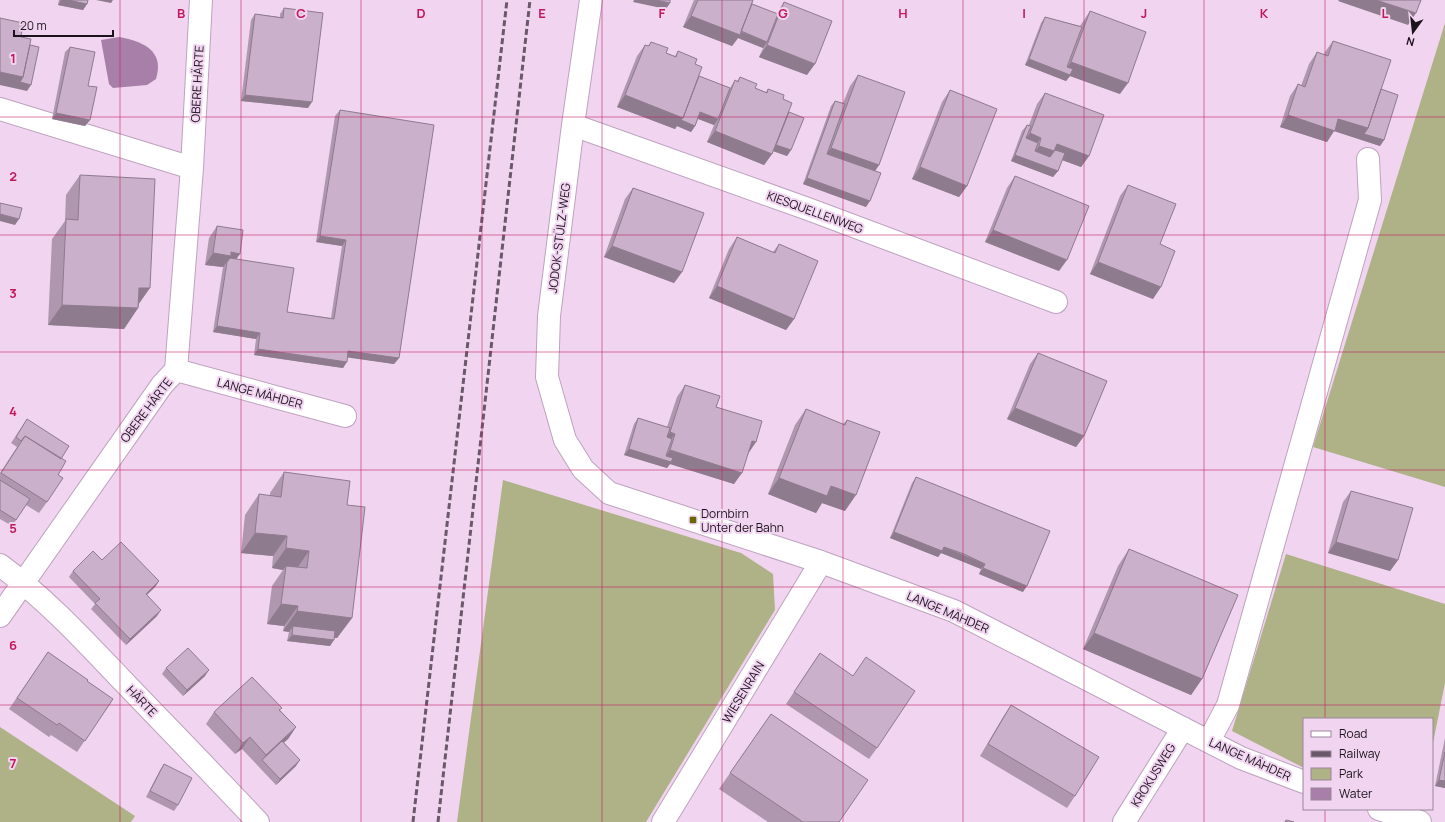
<svg xmlns="http://www.w3.org/2000/svg" width="1445" height="822" font-family="Manrope,sans-serif">
<style>
.green{fill:#afb187}
.water{fill:#a87fa8}
.lines{fill:none;stroke-linecap:round;stroke-linejoin:round}
.minor-casing{stroke:#bea3be;stroke-width:24}
.minor{stroke:#fff;stroke-width:22}
.rail{stroke:#695969;stroke-width:3;stroke-dasharray:6 3;stroke-linecap:butt}
.wall{fill:#af97af}
.shaded-wall{fill:#8e7b8e}
.building{fill:#cbb0cb;stroke:#8e7b8e}
.grid{fill:none;stroke:#c2185b;stroke-width:1;stroke-opacity:0.55}
.poi-dot{fill:#666701;stroke:#f0d4f0;stroke-width:1.5}
.labels{text-anchor:middle;dominant-baseline:central;stroke-width:4;stroke-linejoin:round;paint-order:stroke}
.street-label{font-size:12px;fill:#1b121b;stroke:#f0d4f0}
.poi-label{font-size:12px;fill:#1b121b;stroke:#f0d4f0;text-anchor:start}
.grid-label{font-size:13px;text-anchor:middle;font-weight:bold;fill:#c2185b;stroke:#f0d4f0;stroke-width:4;stroke-linejoin:round;paint-order:stroke}
</style>
<rect width="100%" height="100%" fill="#f0d4f0"/>
<!-- green -->
<path class="green" d="M 1445,23 L 1445,487 L 1313,447 Z
M 503,480 L 741,553 L 773,574 L 775,610 L 646,822 L 457,822 Z
M 1286,554 L 1445,604 L 1445,683 L 1432,748 L 1432,719 L 1304,719 L 1304,768 L 1232,731 Z
M 0,727 L 135,816 L 131,822 L 0,822 Z"/>
<!-- water -->
<path class="water" d="M 119,37 C 135,40 158,46 158,67 C 158,71 157,75 156,79 L 147,85 L 113,88 L 109,84 L 101,40 Z"/>
<g class="lines">
<defs>
<path id="minor" d="M 591,0 L 573,125 L 549,316 L 547,377 L 565,440 L 583,469 L 609,493 L 821,562 L 954,611 L 1241,758 L 1304,782
M 0,109 L 192,168
M 573,125 L 808,209 L 1056,302
M 176,370 L 345,416
M 0,565 C 45,598 83,639 121,679 C 167,727 213,774 258,822
M 0,616 L 162,385 L 176,370 L 192,168 L 201,0
M 1209,741 L 1228,705 L 1370,200 L 1368,159
M 1379,809 L 1420,822
M 663,822 L 821,562
M 1124,822 L 1183,728"/>
</defs>
<!-- minor casing -->
<use href="#minor" class="minor-casing"/>
<!-- minor -->
<use href="#minor" class="minor"/>
<!-- rail -->
<path class="rail" d="M 413,822 L 507,0
M 438,822 L 530,0"/>
</g>
<!-- wall -->
<path class="wall" d="M 59,0 L 88,0 L 87,4 L 83,10 L 58,5 Z
M 694,0 L 753,0 L 752,4 L 776,14 L 784,2 L 807,75 L 759,57 L 764,46 L 763,48 L 738,38 L 732,46 L 683,27 Z
M 284,8 L 308,108 L 241,101 L 251,20 L 255,14 L 280,17 L 280,14 Z
M 1090,11 L 1120,94 L 1070,76 L 1066,81 L 1025,65 L 1041,23 L 1045,17 L 1080,26 Z
M 1333,41 L 1381,89 L 1384,140 L 1380,146 L 1334,131 L 1327,142 L 1280,127 L 1290,96 L 1298,84 L 1301,86 L 1309,64 L 1317,52 L 1324,55 L 1325,52 Z
M 651,42 L 666,53 L 675,56 L 678,51 L 695,64 L 699,76 L 730,88 L 735,80 L 737,81 L 740,77 L 755,88 L 766,92 L 768,89 L 783,99 L 789,112 L 791,150 L 787,156 L 773,151 L 772,154 L 764,165 L 707,142 L 714,125 L 698,119 L 695,126 L 691,132 L 677,126 L 675,129 L 617,107 L 637,56 L 645,45 L 648,46 Z
M 70,47 L 88,86 L 90,120 L 85,126 L 52,119 L 65,52 Z
M 858,75 L 879,165 L 875,171 L 866,207 L 803,184 L 831,106 L 835,101 L 843,103 L 850,86 Z
M 950,90 L 967,186 L 959,197 L 912,179 L 942,102 Z
M 1045,93 L 1089,156 L 1081,167 L 1062,160 L 1058,171 L 1053,177 L 1011,161 L 1022,131 L 1027,125 L 1029,125 L 1037,104 Z
M 340,110 L 399,358 L 394,364 L 348,357 L 343,368 L 254,355 L 256,339 L 213,332 L 223,267 L 205,265 L 209,238 L 217,226 L 236,259 L 287,312 L 331,318 L 342,246 L 316,242 L 335,116 Z
M 80,175 L 139,305 L 138,308 L 124,329 L 48,325 L 52,239 L 65,221 L 66,195 Z
M 1015,176 L 1059,271 L 985,242 L 1007,188 Z
M 1128,185 L 1160,244 L 1153,299 L 1090,274 L 1120,196 Z
M 633,188 L 682,272 L 674,283 L 604,257 L 625,199 Z
M 737,237 L 773,252 L 779,244 L 794,319 L 786,330 L 709,298 L 729,249 Z
M 1038,353 L 1084,436 L 1076,447 L 1007,419 L 1030,364 Z
M 685,385 L 716,407 L 748,453 L 734,484 L 670,464 L 667,468 L 624,455 L 634,424 L 638,418 L 667,427 L 677,397 Z
M 806,409 L 843,424 L 847,420 L 845,511 L 822,503 L 816,513 L 768,494 L 795,425 Z
M 27,419 L 61,459 L 58,475 L 47,502 L 39,513 L 26,505 L 12,526 L 0,519 L 0,473 L 17,447 L 11,443 Z
M 284,472 L 347,505 L 352,618 L 337,638 L 334,638 L 330,646 L 287,641 L 289,632 L 283,631 L 284,626 L 267,624 L 272,586 L 283,570 L 272,568 L 273,556 L 241,553 L 245,515 L 259,494 L 270,496 L 270,493 Z
M 916,477 L 1023,592 L 979,574 L 981,569 L 960,560 L 941,553 L 938,557 L 890,538 L 912,483 Z
M 1351,491 L 1398,560 L 1390,571 L 1328,553 L 1343,502 Z
M 1129,549 L 1202,679 L 1191,695 L 1083,649 L 1118,566 Z
M 102,560 L 159,581 L 155,587 L 147,595 L 157,616 L 126,645 L 91,609 L 95,604 L 69,577 L 73,571 Z
M 48,652 L 87,681 L 113,699 L 77,752 L 51,735 L 49,737 L 9,709 Z
M 820,653 L 877,748 L 869,759 L 786,704 Z
M 166,668 L 205,676 L 183,696 L 162,674 Z
M 1011,705 L 1075,796 L 1067,808 L 980,756 L 1003,717 Z
M 280,710 L 296,727 L 288,739 L 284,742 L 296,766 L 276,785 L 242,749 L 235,754 L 206,724 L 214,712 Z
M 771,714 L 839,822 L 768,822 L 719,789 Z
M 1445,738 L 1445,788 L 1435,786 Z
M 164,764 L 178,805 L 174,811 L 146,797 L 160,770 Z"/>
<!-- shaded-wall -->
<path class="shaded-wall" d="M 61,0 L 68,0 L 87,4 L 83,10 L 58,5 Z
M 96,0 L 113,0 L 111,3 Z
M 634,0 L 656,0 L 670,3 L 666,9 L 633,2 Z
M 1339,0 L 1376,0 L 1416,13 L 1408,25 L 1338,1 Z
M 691,16 L 739,31 L 767,42 L 763,48 L 738,38 L 732,46 L 683,27 Z
M 767,45 L 815,64 L 807,75 L 759,57 Z
M 1029,59 L 1064,72 L 1071,62 L 1128,83 L 1120,94 L 1070,76 L 1066,81 L 1025,65 Z
M 0,72 L 23,77 L 31,85 L 27,91 L 0,85 Z
M 245,95 L 312,102 L 308,108 L 241,101 Z
M 625,95 L 683,118 L 695,126 L 691,132 L 677,126 L 675,129 L 617,107 Z
M 700,112 L 718,119 L 714,125 L 696,118 Z
M 56,113 L 90,120 L 85,126 L 52,119 Z
M 1288,115 L 1338,119 L 1368,128 L 1384,140 L 1380,146 L 1334,131 L 1327,142 L 1280,127 Z
M 715,131 L 772,154 L 764,165 L 707,142 Z
M 1030,133 L 1041,138 L 1033,149 L 1022,144 Z
M 775,144 L 791,150 L 787,156 L 770,150 Z
M 1057,144 L 1089,156 L 1081,167 L 1051,156 L 1046,163 L 1031,157 L 1039,146 Z
M 831,148 L 879,165 L 871,177 L 823,159 Z
M 1015,155 L 1058,171 L 1053,177 L 1011,161 Z
M 920,167 L 967,186 L 959,197 L 912,179 Z
M 807,178 L 870,201 L 866,207 L 803,184 Z
M 0,214 L 19,219 L 15,225 L 0,221 Z
M 993,230 L 1067,260 L 1059,271 L 985,242 Z
M 320,236 L 346,240 L 342,246 L 316,242 Z
M 612,246 L 682,272 L 674,283 L 604,257 Z
M 231,252 L 240,254 L 232,265 L 227,262 L 223,267 L 205,265 L 213,253 Z
M 1098,262 L 1161,287 L 1153,299 L 1090,274 Z
M 717,286 L 794,319 L 786,330 L 709,298 Z
M 139,288 L 150,288 L 136,308 L 138,308 L 124,329 L 48,325 L 62,305 Z
M 217,326 L 260,333 L 256,339 L 213,332 Z
M 258,349 L 347,362 L 343,368 L 254,355 Z
M 348,351 L 399,358 L 394,364 L 344,357 Z
M 1015,408 L 1084,436 L 1076,447 L 1007,419 Z
M 670,432 L 675,434 L 667,445 L 662,443 Z
M 752,441 L 756,442 L 748,454 Z
M 629,449 L 663,460 L 670,450 L 742,473 L 734,484 L 670,464 L 667,468 L 624,455 Z
M 779,478 L 831,486 L 856,495 L 845,511 L 822,503 L 816,513 L 768,494 Z
M 894,532 L 944,547 L 985,564 L 981,569 L 941,553 L 938,557 L 890,538 Z
M 255,533 L 287,536 L 273,556 L 241,553 Z
M 1336,542 L 1398,560 L 1390,571 L 1328,553 Z
M 286,548 L 309,551 L 295,571 L 286,566 L 283,570 L 272,568 Z
M 983,568 L 1027,586 L 1023,592 L 979,574 Z
M 159,581 L 155,587 L 141,600 L 146,594 Z
M 281,604 L 298,606 L 284,626 L 267,624 Z
M 161,610 L 157,616 L 126,645 L 130,639 Z
M 297,611 L 352,618 L 337,638 L 292,632 L 293,626 L 289,632 L 283,631 Z
M 1094,633 L 1202,679 L 1191,695 L 1083,649 Z
M 292,635 L 334,640 L 330,646 L 287,641 Z
M 209,670 L 205,676 L 183,696 L 187,690 Z
M 296,727 L 288,739 L 263,761 L 262,760 L 266,755 Z
M 250,737 L 242,749 L 235,754 L 243,743 Z
M 300,760 L 296,766 L 276,785 L 280,779 Z
M 1439,780 L 1445,781 L 1445,788 L 1435,786 Z"/>
<!-- building -->
<path class="building" d="M 68,0 L 88,0 L 87,4 Z
M 656,0 L 670,0 L 670,3 Z
M 698,0 L 753,0 L 740,35 L 691,16 Z
M 1376,0 L 1421,0 L 1416,13 Z
M 784,2 L 832,21 L 815,64 L 767,45 Z
M 752,4 L 778,14 L 767,42 L 741,31 Z
M 284,8 L 323,13 L 312,102 L 245,95 L 255,14 L 283,18 Z
M 1090,11 L 1146,32 L 1128,83 L 1071,62 Z
M 1045,17 L 1082,27 L 1067,67 L 1073,69 L 1070,75 L 1029,59 Z
M 0,18 L 23,23 L 21,37 L 31,39 L 23,77 L 0,72 Z
M 1333,41 L 1391,60 L 1368,128 L 1338,119 L 1335,131 L 1288,115 L 1298,84 L 1305,87 L 1317,52 L 1328,56 Z
M 651,42 L 668,48 L 666,53 L 676,57 L 678,51 L 697,59 L 695,64 L 702,67 L 683,118 L 625,95 L 645,45 L 649,46 Z
M 30,45 L 39,47 L 31,85 L 20,82 L 23,77 Z
M 70,47 L 95,52 L 88,86 L 97,87 L 90,120 L 56,113 Z
M 858,75 L 905,92 L 879,165 L 831,148 Z
M 699,76 L 730,88 L 718,119 L 700,112 L 695,126 L 681,120 L 683,118 Z
M 740,77 L 757,84 L 755,88 L 767,93 L 768,89 L 784,95 L 783,99 L 792,103 L 772,154 L 715,131 L 735,80 L 738,82 Z
M 1381,89 L 1398,95 L 1384,140 L 1364,134 L 1368,128 Z
M 950,90 L 997,109 L 967,186 L 920,167 Z
M 1045,93 L 1104,115 L 1089,156 L 1057,144 L 1054,151 L 1039,146 L 1041,138 L 1030,133 Z
M 835,101 L 845,104 L 827,154 L 881,173 L 870,201 L 807,178 Z
M 340,110 L 434,125 L 399,358 L 348,351 L 347,362 L 258,349 L 260,333 L 217,326 L 227,262 L 230,258 L 294,268 L 287,312 L 334,319 L 346,240 L 320,236 Z
M 789,112 L 804,118 L 791,150 L 776,145 Z
M 1027,125 L 1031,126 L 1026,138 L 1038,143 L 1035,151 L 1050,157 L 1055,150 L 1065,153 L 1058,171 L 1015,155 Z
M 80,175 L 155,179 L 150,288 L 139,288 L 138,308 L 62,305 L 66,219 L 78,220 Z
M 1015,176 L 1089,206 L 1067,260 L 993,230 Z
M 1128,185 L 1176,204 L 1160,244 L 1175,251 L 1161,287 L 1098,262 Z
M 633,188 L 704,213 L 682,272 L 612,246 Z
M 0,203 L 22,208 L 19,219 L 0,214 Z
M 217,226 L 243,230 L 240,254 L 231,252 L 231,256 L 213,253 Z
M 737,237 L 775,253 L 779,244 L 818,261 L 794,319 L 717,286 Z
M 1038,353 L 1107,381 L 1084,436 L 1015,408 Z
M 685,385 L 720,396 L 716,407 L 762,421 L 756,442 L 752,441 L 742,473 L 670,450 L 675,434 L 670,432 Z
M 806,409 L 845,425 L 847,420 L 880,432 L 856,495 L 831,486 L 827,496 L 779,478 Z
M 638,418 L 670,428 L 667,437 L 672,439 L 666,456 L 673,458 L 671,462 L 629,449 Z
M 27,419 L 69,446 L 61,459 L 25,436 L 21,441 L 16,437 Z
M 25,436 L 66,461 L 58,475 L 63,478 L 47,502 L 1,473 Z
M 284,472 L 350,481 L 347,505 L 365,507 L 352,618 L 297,611 L 298,606 L 281,604 L 286,566 L 307,568 L 309,551 L 286,548 L 287,536 L 255,533 L 259,494 L 281,497 Z
M 916,477 L 1050,531 L 1027,586 L 983,568 L 985,564 L 964,554 L 944,547 L 942,551 L 894,532 Z
M 0,480 L 30,499 L 16,520 L 0,510 Z
M 1351,491 L 1413,508 L 1398,560 L 1336,542 Z
M 121,542 L 159,581 L 146,594 L 161,610 L 130,639 L 95,603 L 100,599 L 73,571 L 93,551 L 102,560 Z
M 1129,549 L 1238,595 L 1202,679 L 1094,633 Z
M 293,626 L 335,631 L 334,640 L 292,635 Z
M 188,648 L 209,670 L 187,690 L 166,668 Z
M 48,652 L 88,680 L 87,681 L 113,699 L 85,741 L 59,723 L 57,725 L 17,698 Z
M 820,653 L 853,676 L 866,657 L 915,691 L 877,748 L 794,692 Z
M 252,677 L 282,708 L 279,710 L 296,727 L 266,755 L 250,737 L 243,743 L 214,712 Z
M 1011,705 L 1099,757 L 1075,796 L 988,744 Z
M 771,714 L 868,780 L 839,822 L 803,822 L 730,773 Z
M 282,741 L 300,760 L 280,779 L 262,760 Z
M 1445,752 L 1445,781 L 1439,780 Z
M 164,764 L 192,778 L 178,805 L 150,791 Z
M 1286,820 L 1294,822 L 1285,822 Z"/>
<!-- grid -->
<path class="grid" d="M 120,0 L 120,822M 241,0 L 241,822M 361,0 L 361,822M 482,0 L 482,822M 602,0 L 602,822M 722,0 L 722,822M 843,0 L 843,822M 963,0 L 963,822M 1084,0 L 1084,822M 1204,0 L 1204,822M 1325,0 L 1325,719M 0,117 L 1445,117M 0,235 L 1445,235M 0,352 L 1445,352M 0,470 L 1445,470M 0,587 L 1445,587M 0,705 L 1445,705M 1325,809 L 1325,822"/>
<!-- markers -->
<rect class="poi-dot" x="689" y="516" width="8" height="8" rx="2"/>
<g class="labels">
<!-- street labels -->
<g class="street-label">
<text transform="translate(197 84) rotate(-87)">OBERE HÄRTE</text>
<text transform="translate(815 212) rotate(20)">KIESQUELLENWEG</text>
<text transform="translate(559 238) rotate(-83)">JODOK-STÜLZ-WEG</text>
<text transform="translate(260 393) rotate(15)">LANGE MÄHDER</text>
<text transform="translate(146 410) rotate(-53)">OBERE HÄRTE</text>
<text transform="translate(948 612) rotate(23)">LANGE MÄHDER</text>
<text transform="translate(743 692) rotate(-59)">WIESENRAIN</text>
<text transform="translate(142 701) rotate(46)">HÄRTE</text>
<text transform="translate(1250 759) rotate(24)">LANGE MÄHDER</text>
<text transform="translate(1153 775) rotate(-58)">KROKUSWEG</text>
</g>
<!-- poi labels -->
<g class="poi-label">
<text x="701" y="513">Dornbirn<tspan x="701" dy="14">Unter der Bahn</tspan></text>
</g>
</g>
<g class="grid-label">
<text x="181" y="18">B</text>
<text x="301" y="18">C</text>
<text x="421" y="18">D</text>
<text x="542" y="18">E</text>
<text x="662" y="18">F</text>
<text x="783" y="18">G</text>
<text x="903" y="18">H</text>
<text x="1024" y="18">I</text>
<text x="1144" y="18">J</text>
<text x="1264" y="18">K</text>
<text x="1385" y="18">L</text>
<text x="13" y="63">1</text>
<text x="13" y="181">2</text>
<text x="13" y="298">3</text>
<text x="13" y="416">4</text>
<text x="13" y="533">5</text>
<text x="13" y="650">6</text>
<text x="13" y="768">7</text>
</g>
<!-- legend -->
<rect x="1303" y="718" width="130" height="92" fill="#f0d4f0" stroke="#9b869b"/>
<rect x="1311" y="731" width="20" height="6" fill="#ffffff" stroke="#9b869b"/>
<text x="1339" y="738" font-size="12" fill="#1b121b">Road</text>
<rect x="1311" y="751" width="20" height="6" fill="#695969" stroke="#9b869b"/>
<text x="1339" y="758" font-size="12" fill="#1b121b">Railway</text>
<rect x="1311" y="768" width="20" height="12" fill="#afb187" stroke="#9b869b"/>
<text x="1339" y="778" font-size="12" fill="#1b121b">Park</text>
<rect x="1311" y="788" width="20" height="12" fill="#a87fa8" stroke="#9b869b"/>
<text x="1339" y="798" font-size="12" fill="#1b121b">Water</text>
<!-- north arrow -->
<g transform="translate(1413 32) rotate(195)" stroke="#f0d4f0" stroke-width="3" paint-order="stroke">
<path d="M0-3L7 15L0 10L-7 15Z" fill="#1b121b"/>
<text y="-6" font-size="11" font-weight="bold" text-anchor="middle" fill="#1b121b">N</text>
</g>
<!-- scale -->
<path d="M14 30v6h99v-6" fill="none" stroke="#1b121b" stroke-width="2"/>
<text x="20" y="30" font-size="12" fill="#1b121b" stroke="#f0d4f0" stroke-width="3" paint-order="stroke">20 m</text>
</svg>
